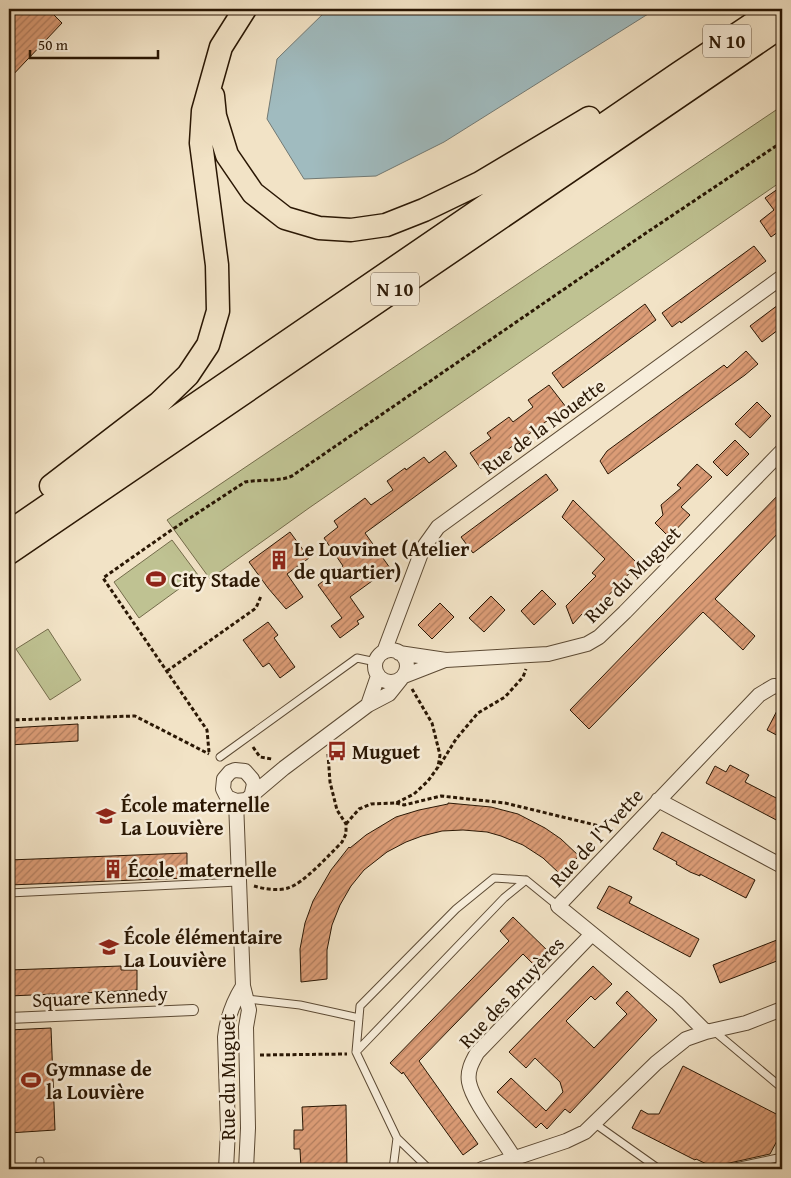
<svg xmlns="http://www.w3.org/2000/svg" width="791" height="1178" font-family="'Gentium Book Plus',serif">
<style>
.green{fill:#bfc292;stroke:#746c4b}
.water{fill:#a0bbbf;stroke:#717974}
.building{fill:url(#building-hatch);stroke:#2a1704}
.lines{fill:none;stroke-linecap:round;stroke-linejoin:round}
.service-casing{stroke:#5c4a34;stroke-width:9}
.pedestrian-casing{stroke:#5c4a34;stroke-width:12}
.minor-casing{stroke:#5c4a34;stroke-width:16}
.primary-casing{stroke:#2a1704;stroke-width:25}
.path{stroke:#2a1704;stroke-width:3;stroke-dasharray:4 2.5;stroke-linecap:butt}
.service{stroke:#f7edda;stroke-width:7}
.pedestrian{stroke:#f7edda;stroke-width:10}
.minor{stroke:#f7edda;stroke-width:14}
.primary{stroke:#f2e3c6;stroke-width:22}
.labels{text-anchor:middle;dominant-baseline:central;stroke-width:5;stroke-linejoin:round;paint-order:stroke}
.shield{fill:#f7edda;stroke:#685744;stroke-width:1}
.shield-label{font-size:19px;font-weight:bold;fill:#2a1704}
.street-label{font-size:20px;fill:#2a1704;stroke:#f7edda}
.poi-label{font-size:20px;font-weight:bold;fill:#2a1704;stroke:#f7edda;text-anchor:start}
</style>
<defs>
<pattern id="building-hatch" width="6" height="6" patternUnits="userSpaceOnUse" patternTransform="scale(1.25)"><rect width="6" height="6" fill="#db9c76"/><path d="M-1 1l2-2M0 6l6-6M5 7l2-2" fill="none" stroke="#b27e5f"/></pattern>
</defs>
<rect width="100%" height="100%" fill="#f2e3c6"/>
<filter id="stains"><feTurbulence type="fractalNoise" baseFrequency=".004" numOctaves="4"/><feColorMatrix values="0 0 0 0 .2 0 0 0 0 .09 0 0 0 0 .02 0 0 0 .5 -.17"/></filter>
<radialGradient id="worn" r=".72"><stop offset=".6" stop-color="#630" stop-opacity="0"/><stop offset="1" stop-color="#630" stop-opacity=".3"/></radialGradient>
<!-- green -->
<path class="green" d="M 782,106 L 782,181 L 309,508 L 210,579 L 167,520 Z
M 172,540 L 198,575 L 139,618 L 114,582 Z
M 48,629 L 81,680 L 50,700 L 16,649 Z"/>
<!-- water -->
<path class="water" d="M 328,9 L 656,9 L 444,142 L 376,176 L 304,179 L 267,119 L 277,59 Z"/>
<!-- building -->
<path class="building" d="M 9,9 L 48,9 L 62,23 L 9,79 Z
M 782,186 L 782,229 L 771,237 L 760,221 L 774,210 L 765,198 Z
M 754,246 L 766,261 L 681,323 L 680,321 L 672,327 L 662,313 Z
M 782,302 L 782,327 L 762,342 L 750,326 Z
M 645,304 L 656,320 L 563,388 L 552,373 Z
M 746,351 L 758,364 L 745,375 L 608,474 L 600,461 L 607,451 L 724,365 L 727,368 Z
M 549,385 L 566,407 L 481,469 L 470,453 L 491,438 L 487,433 L 509,417 L 513,422 L 533,407 L 528,400 Z
M 757,402 L 771,416 L 750,438 L 735,424 Z
M 735,440 L 749,454 L 727,476 L 713,462 Z
M 445,451 L 457,466 L 365,533 L 390,568 L 350,597 L 364,617 L 357,621 L 359,624 L 340,638 L 331,626 L 342,618 L 318,585 L 343,566 L 324,538 L 338,527 L 334,521 L 365,498 L 371,505 L 393,490 L 387,481 L 405,468 L 406,470 L 424,457 L 429,463 Z
M 697,464 L 712,477 L 681,507 L 690,515 L 669,537 L 655,523 L 663,515 L 661,505 L 681,488 L 677,485 Z
M 546,474 L 558,490 L 473,553 L 461,537 Z
M 782,491 L 782,529 L 715,599 L 755,636 L 743,650 L 703,612 L 589,729 L 570,710 Z
M 573,500 L 638,564 L 587,618 L 582,614 L 573,624 L 566,606 L 596,576 L 592,573 L 605,559 L 562,517 Z
M 290,532 L 309,558 L 287,574 L 303,597 L 286,609 L 268,588 L 249,562 Z
M 542,590 L 556,604 L 534,625 L 521,611 Z
M 491,596 L 505,610 L 484,632 L 469,618 Z
M 440,603 L 454,617 L 432,639 L 418,625 Z
M 268,622 L 278,635 L 274,638 L 295,667 L 280,678 L 269,663 L 263,667 L 243,640 Z
M 782,701 L 782,738 L 767,730 Z
M 78,724 L 78,741 L 9,745 L 9,728 Z
M 730,765 L 749,775 L 745,782 L 782,801 L 782,823 L 706,783 L 715,766 L 726,772 Z
M 448,803 L 491,807 L 518,814 L 545,828 L 561,839 L 579,856 L 560,874 L 543,858 L 523,845 L 501,836 L 487,832 L 463,830 L 442,831 L 422,836 L 406,842 L 387,852 L 364,870 L 351,886 L 340,905 L 332,925 L 327,950 L 327,979 L 301,982 L 300,949 L 305,923 L 313,901 L 331,870 L 349,847 L 350,848 L 366,835 L 396,817 L 419,810 L 448,804 Z
M 662,832 L 755,880 L 746,898 L 700,874 L 700,876 L 690,872 L 676,864 L 677,862 L 653,849 Z
M 187,853 L 187,878 L 9,885 L 9,860 Z
M 609,886 L 632,897 L 629,903 L 699,939 L 690,957 L 597,908 Z
M 513,917 L 551,954 L 537,968 L 523,954 L 419,1061 L 478,1144 L 463,1155 L 403,1072 L 402,1074 L 390,1063 L 509,941 L 500,931 Z
M 782,938 L 782,959 L 720,983 L 713,965 Z
M 121,966 L 121,970 L 137,970 L 137,990 L 84,993 L 84,1002 L 55,1003 L 55,994 L 9,996 L 9,970 Z
M 593,966 L 612,984 L 595,1000 L 591,996 L 566,1021 L 594,1048 L 627,1014 L 616,1003 L 627,991 L 657,1020 L 570,1113 L 565,1109 L 547,1129 L 541,1123 L 536,1128 L 497,1092 L 511,1078 L 546,1111 L 563,1092 L 560,1082 L 535,1058 L 526,1068 L 509,1052 Z
M 51,1028 L 55,1130 L 9,1133 L 9,1030 Z
M 683,1066 L 782,1117 L 782,1139 L 779,1137 L 770,1154 L 725,1164 L 721,1167 L 715,1168 L 696,1159 L 695,1160 L 632,1128 L 641,1110 L 648,1114 L 659,1114 Z
M 346,1105 L 347,1169 L 301,1169 L 300,1149 L 294,1149 L 294,1130 L 303,1130 L 302,1107 Z"/>
<g class="lines">
<defs>
<path id="service" d="M 220,757 L 357,658 L 376,662
M 9,893 L 238,882
M 247,999 L 300,1005 L 359,1018
M 714,1031 L 782,1088
M 356,1052 L 504,898 L 526,880 L 558,906
M 594,1123 L 659,1169
M 397,1138 L 429,1169
M 40,1161 L 40,1169
M 393,1169 L 397,1138 L 356,1052 L 360,1006 L 456,909 L 494,878 L 526,880
M 726,1169 L 782,1157"/>
<path id="pedestrian" d="M 9,1018 L 193,1010"/>
<path id="minor" d="M375 666a16 16 0 1 1 32 0a16 16 0 1 1-32 0Z
M 384,652 L 423,548 L 438,527 L 782,277
M 399,653 L 446,660 L 548,654 L 587,644 L 599,637 L 625,612 L 782,451
M 404,676 L 445,660
M 368,705 L 378,676
M 252,793 L 254,784 L 252,779 L 245,771 L 235,770 L 230,772 L 224,779 L 223,789 L 227,797 L 236,801 L 246,800 L 284,768 L 368,705 L 389,694 L 401,679
M 658,800 L 782,866
M 236,801 L 243,986 L 249,1010 L 246,1027 L 248,1128 L 246,1169
M 706,1032 L 677,1003 L 558,906 L 759,695 L 774,686 L 782,687
M 514,1158 C 502,1137 473,1103 469,1082 C 467,1071 472,1062 477,1053 L 592,934
M 226,1169 L 228,1130 L 225,1037 C 227,1018 233,1002 243,986
M 482,1169 L 566,1141 L 585,1132 L 656,1063 L 686,1039 L 706,1032 L 746,1023 L 782,1009"/>
<path id="primary" d="M 213,96 L 215,116 L 227,155 L 253,193 L 285,218 L 319,228 L 351,230 L 386,225 L 424,210 L 480,183 L 589,118
M 51,486 L 159,403 L 188,375 L 208,345 L 218,311 L 217,265 L 201,143 L 203,111 L 221,47 L 245,9
M 9,532 L 679,73 L 775,9
M 9,553 L 782,26"/>
</defs>
<!-- service casing -->
<use href="#service" class="service-casing"/>
<!-- pedestrian casing -->
<use href="#pedestrian" class="pedestrian-casing"/>
<!-- minor casing -->
<use href="#minor" class="minor-casing"/>
<!-- primary casing -->
<use href="#primary" class="primary-casing"/>
<!-- path -->
<path class="path" d="M 167,671 L 256,608 L 261,596
M 9,720 L 135,716 L 209,754
M 253,747 L 260,757 L 272,759
M 209,752 L 207,730 L 103,578 L 170,531 L 245,482 C 261,479 278,482 292,476 L 643,235 L 782,142
M 440,765 L 456,739 L 478,713 L 505,697 L 523,677 L 526,669
M 396,803 L 404,805 L 441,796 L 505,803 L 612,829
M 346,824 L 359,809 L 371,804 L 396,803 L 414,794 L 428,781 L 438,767 L 440,755 L 432,723 L 412,689
M 254,886 C 264,889 278,891 288,888 C 303,884 330,854 342,842 L 346,834 L 346,824 L 337,810 L 330,782 L 328,754
M 260,1055 L 347,1054"/>
<!-- service -->
<use href="#service" class="service"/>
<!-- pedestrian -->
<use href="#pedestrian" class="pedestrian"/>
<!-- minor -->
<use href="#minor" class="minor"/>
<!-- primary -->
<use href="#primary" class="primary"/>
</g>
<!-- icons -->
<defs>
<symbol id="building-bare" viewBox="-9 -9 18 18"><path d="M-4-6H4V6H1V3H-1V6H-4ZM-2.5-4.3h1.7v1.8h-1.7ZM.8-4.3h1.7v1.8H.8ZM-2.5-1h1.7V.8h-1.7ZM.8-1h1.7V.8H.8Z" fill="#8f2418" stroke="#f7edda" stroke-width="2.5" paint-order="stroke"/></symbol>
<symbol id="stadium-bare" viewBox="-9 -9 18 18"><path d="M0-5a6.5 5 0 1 0 0 10a6.5 5 0 1 0 0-10ZM-3.5-1.8h7v3.6h-7Z" fill="#8f2418" stroke="#f7edda" stroke-width="2.5" paint-order="stroke"/></symbol>
<symbol id="bus-bare" viewBox="-9 -9 18 18"><path d="M-5-6H5V4H4V6H2V4H-2V6H-4V4H-5ZM-3.5-4V0h7V-4ZM-3.5 1.2v1.5H-2V1.2ZM2 1.2v1.5H3.5V1.2Z" fill="#8f2418" stroke="#f7edda" stroke-width="2.5" paint-order="stroke"/></symbol>
<symbol id="school-bare" viewBox="-9 -9 18 18"><path d="M0-5L7-2L0 1L-7-2ZM-4 1L0 2.5L4 1V4Q0 6-4 4Z" fill="#8f2418" stroke="#f7edda" stroke-width="2.5" paint-order="stroke"/></symbol>
</defs>
<g fill-rule="evenodd">
<use href="#building-bare" x="265" y="546" width="28" height="28"/>
<use href="#stadium-bare" x="142" y="565" width="28" height="28"/>
<use href="#bus-bare" x="323" y="737" width="28" height="28"/>
<use href="#school-bare" x="92" y="802" width="28" height="28"/>
<use href="#building-bare" x="99" y="855" width="28" height="28"/>
<use href="#school-bare" x="95" y="933" width="28" height="28"/>
<use href="#stadium-bare" x="17" y="1066" width="28" height="28"/>
</g>
<g class="labels">
<!-- shield labels -->
<g class="shield">
<rect x="703" y="24.5" width="48" height="33" rx="4"/>
<rect x="371" y="272.5" width="48" height="33" rx="4"/>
</g>
<g class="shield-label">
<text x="727" y="41">N 10</text>
<text x="395" y="289">N 10</text>
</g>
<!-- street labels -->
<g class="street-label">
<text transform="translate(543 426) rotate(-36)">Rue de la Nouette</text>
<text transform="translate(632 574) rotate(-45)">Rue du Muguet</text>
<text transform="translate(596 837) rotate(-47)">Rue de l'Yvette</text>
<text transform="translate(511 992) rotate(-47)">Rue des Bruyères</text>
<text transform="translate(100 996) rotate(-3)">Square Kennedy</text>
<text transform="translate(227 1077) rotate(-90)">Rue du Muguet</text>
</g>
<!-- poi labels -->
<g class="poi-label">
<text x="294" y="548">Le Louvinet (Atelier<tspan x="294" dy="23">de quartier)</tspan></text>
<text x="171" y="579">City Stade</text>
<text x="352" y="751">Muguet</text>
<text x="121" y="804">École maternelle<tspan x="121" dy="23">La Louvière</tspan></text>
<text x="128" y="869">École maternelle</text>
<text x="124" y="936">École élémentaire<tspan x="124" dy="23">La Louvière</tspan></text>
<text x="46" y="1068">Gymnase de<tspan x="46" dy="23">la Louvière</tspan></text>
</g>
</g>
<!-- margin -->
<rect width="791" height="1178" fill="none" stroke="#f2e3c6" stroke-width="30"/>
<rect x="10" y="10" width="771" height="1158" fill="none" stroke="#2a1704" stroke-width="2.5"/>
<rect x="15" y="15" width="761" height="1148" fill="none" stroke="#2a1704"/>
<!-- scale -->
<path d="M30 50v8h128v-8" fill="none" stroke="#2a1704" stroke-width="2.5"/>
<text x="38" y="50" font-size="15" fill="#2a1704" stroke="#f7edda" stroke-width="4" paint-order="stroke">50 m</text>
<rect width="100%" height="100%" filter="url(#stains)"/>
<rect width="100%" height="100%" fill="url(#worn)"/>
</svg>
